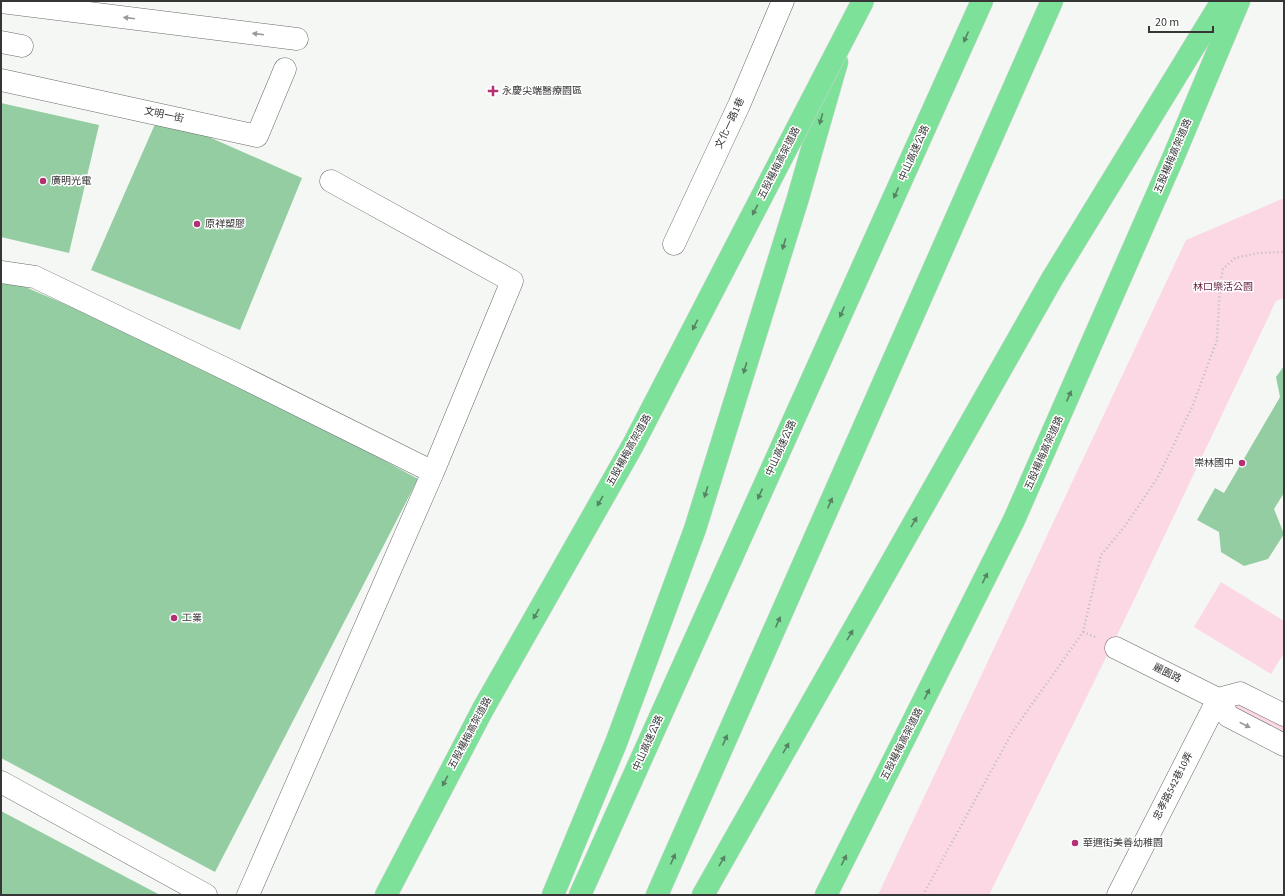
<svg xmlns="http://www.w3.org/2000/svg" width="1285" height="896" font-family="'Source Sans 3','Noto Sans TC',sans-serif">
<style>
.green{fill:#fcd8e5}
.building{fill:#95cda2}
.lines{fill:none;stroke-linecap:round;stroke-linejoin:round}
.minor-casing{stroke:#686a68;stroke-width:23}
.highway-casing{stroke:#d3d3d3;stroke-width:23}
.path{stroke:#babcba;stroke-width:2.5;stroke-dasharray:1 3;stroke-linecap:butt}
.minor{stroke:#fff;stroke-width:22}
.highway{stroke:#7ee19a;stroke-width:22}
.highway-bridge-casing{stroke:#d3d3d3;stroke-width:23;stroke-linecap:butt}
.highway-bridge{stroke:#7ee19a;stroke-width:22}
.oneway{fill:#9a9a9a}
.oneway2{fill:#568362}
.poi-dot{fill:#b42f73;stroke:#fff;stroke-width:1.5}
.labels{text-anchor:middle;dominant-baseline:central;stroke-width:3;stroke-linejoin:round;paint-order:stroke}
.poi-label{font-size:10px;fill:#353635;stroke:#fff;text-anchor:start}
.street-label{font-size:10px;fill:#353635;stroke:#fff}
.park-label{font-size:10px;fill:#651b40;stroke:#fff}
</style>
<rect width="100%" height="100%" fill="#f4f7f4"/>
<!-- green -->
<path class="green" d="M 1284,198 L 1284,298 L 1276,301 L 1122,625 L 989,895 L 878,895 L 1186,240 Z
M 1221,582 L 1284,621 L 1284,653 L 1271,674 L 1194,627 Z
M 1233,703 L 1245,703 L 1284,722 L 1284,735 L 1238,713 Z"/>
<!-- building -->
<path class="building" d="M 1,103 L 99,125 L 69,253 L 1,237 Z
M 159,115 L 302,178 L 240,330 L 91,270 Z
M 1,282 L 23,286 L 225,373 L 418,479 L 215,872 L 1,758 Z
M 1284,366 L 1284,493 L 1274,509 L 1284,534 L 1268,559 L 1244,566 L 1221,552 L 1219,532 L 1197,520 L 1215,488 L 1224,493 L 1280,397 L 1276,377 Z
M 1,811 L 160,895 L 1,895 Z"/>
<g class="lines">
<defs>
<path id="minor" d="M 1,2 L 297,39
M 1,42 L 22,46
M 1,80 L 257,136 L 285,69
M 331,181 L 512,281 L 433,472
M 674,244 L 739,105 L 783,1
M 1,272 L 35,277 L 232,372 L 433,472 L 248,895
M 1116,648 L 1218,699 L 1228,716 L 1284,745
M 1218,699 L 1240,693 L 1284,715
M 1,782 L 206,895
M 1118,895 L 1218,699"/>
<path id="highway" d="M 386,895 L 483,709
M 553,895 L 616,743 L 695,529 L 798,198 L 837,62
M 580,895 L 982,1
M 657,895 L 1052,1
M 703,895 L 1052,279 L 1222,1
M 826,895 L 1014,520 L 1173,158 L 1239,1"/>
</defs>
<!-- minor casing -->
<use href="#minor" class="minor-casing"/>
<!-- highway casing -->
<use href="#highway" class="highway-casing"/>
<!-- path -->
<path class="path" d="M 1083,632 L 1097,638
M 923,895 L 1013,731 L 1083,632 L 1101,555 L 1125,526 L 1158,477 L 1193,405 L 1217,340 L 1220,284 L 1223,269 L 1235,258 L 1258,253 L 1284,252"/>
<!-- minor -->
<use href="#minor" class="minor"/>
<!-- highway -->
<use href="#highway" class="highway"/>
<defs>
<path id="highway-bridge" d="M 483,709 L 633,445 L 863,1"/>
</defs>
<!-- highway-bridge casing -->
<use href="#highway-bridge" class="highway-bridge-casing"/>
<!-- highway-bridge -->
<use href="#highway-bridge" class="highway-bridge"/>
</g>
<!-- one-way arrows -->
<defs><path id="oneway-solid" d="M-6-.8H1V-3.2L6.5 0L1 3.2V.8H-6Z"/></defs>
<g class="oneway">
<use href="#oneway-solid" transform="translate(129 18) rotate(-173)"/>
<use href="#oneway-solid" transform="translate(258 34) rotate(-173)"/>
<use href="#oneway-solid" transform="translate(1245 725) rotate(27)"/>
</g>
<g class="oneway2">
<use href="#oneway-solid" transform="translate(966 37) rotate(114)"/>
<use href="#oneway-solid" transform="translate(821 119) rotate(106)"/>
<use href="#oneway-solid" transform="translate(896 193) rotate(114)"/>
<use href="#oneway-solid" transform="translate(755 210) rotate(117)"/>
<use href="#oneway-solid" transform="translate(784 244) rotate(107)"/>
<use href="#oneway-solid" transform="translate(842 312) rotate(114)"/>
<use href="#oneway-solid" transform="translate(695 325) rotate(117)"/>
<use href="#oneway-solid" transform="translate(745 368) rotate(107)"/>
<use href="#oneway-solid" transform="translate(1069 396) rotate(-66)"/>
<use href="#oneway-solid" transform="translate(706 492) rotate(107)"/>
<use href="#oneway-solid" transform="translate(760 494) rotate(114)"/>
<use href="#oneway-solid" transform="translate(600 501) rotate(120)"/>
<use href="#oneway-solid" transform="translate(830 503) rotate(-66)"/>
<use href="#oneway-solid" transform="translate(914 522) rotate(-60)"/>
<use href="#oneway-solid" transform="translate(985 578) rotate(-63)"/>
<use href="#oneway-solid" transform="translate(536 614) rotate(120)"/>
<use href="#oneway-solid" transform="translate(778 622) rotate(-66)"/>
<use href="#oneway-solid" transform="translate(850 635) rotate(-60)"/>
<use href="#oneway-solid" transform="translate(927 694) rotate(-63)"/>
<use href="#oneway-solid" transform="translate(725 740) rotate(-66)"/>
<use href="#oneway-solid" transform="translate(786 748) rotate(-60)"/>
<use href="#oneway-solid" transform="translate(445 781) rotate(118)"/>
<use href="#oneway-solid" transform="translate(673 859) rotate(-66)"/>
<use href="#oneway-solid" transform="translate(844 860) rotate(-63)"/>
<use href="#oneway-solid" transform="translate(722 861) rotate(-60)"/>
</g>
<!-- markers -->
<g class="poi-dot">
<path d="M491 85h4v4h4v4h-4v4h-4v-4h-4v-4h4z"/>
<circle cx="43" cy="181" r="4"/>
<circle cx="197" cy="224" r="4"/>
<circle cx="1242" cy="463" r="4"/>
<circle cx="174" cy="618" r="4"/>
<circle cx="1075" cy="843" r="4"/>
</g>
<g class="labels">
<!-- poi labels -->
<g class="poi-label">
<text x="502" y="91">永慶尖端醫療園區</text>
<text x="51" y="181">廣明光電</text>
<text x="205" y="224">原祥塑膠</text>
<text x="1234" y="463" text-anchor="end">崇林國中</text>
<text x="182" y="618">工業</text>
<text x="1083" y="843">華邇街美善幼稚園</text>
</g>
<!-- street labels -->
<g class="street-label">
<text transform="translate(164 115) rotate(12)">文明一街</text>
<text transform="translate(730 123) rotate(-65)">文化一路1巷</text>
<text transform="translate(914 153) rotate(-66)">中山高速公路</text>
<text transform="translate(1173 156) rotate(-67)">五股楊梅高架道路</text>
<text transform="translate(779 163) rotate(-63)">五股楊梅高架道路</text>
<text transform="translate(781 448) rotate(-66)">中山高速公路</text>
<text transform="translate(629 450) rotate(-61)">五股楊梅高架道路</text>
<text transform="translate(1044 453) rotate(-66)">五股楊梅高架道路</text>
<text transform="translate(1167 673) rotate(26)">麗園路</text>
<text transform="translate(470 733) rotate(-62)">五股楊梅高架道路</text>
<text transform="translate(648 743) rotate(-66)">中山高速公路</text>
<text transform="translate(902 744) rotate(-63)">五股楊梅高架道路</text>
<text transform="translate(1173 786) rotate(-63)">忠孝路542巷10弄</text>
</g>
<!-- park labels -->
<g class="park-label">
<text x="1223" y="287">林口樂活公園</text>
</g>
</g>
<!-- border -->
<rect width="1285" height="896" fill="none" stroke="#353635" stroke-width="4"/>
<!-- scale -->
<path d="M1149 26v6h64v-6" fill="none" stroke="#353635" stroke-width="2"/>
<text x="1155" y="26" font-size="12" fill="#353635" stroke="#ffffff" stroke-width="3" paint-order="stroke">20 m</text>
</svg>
